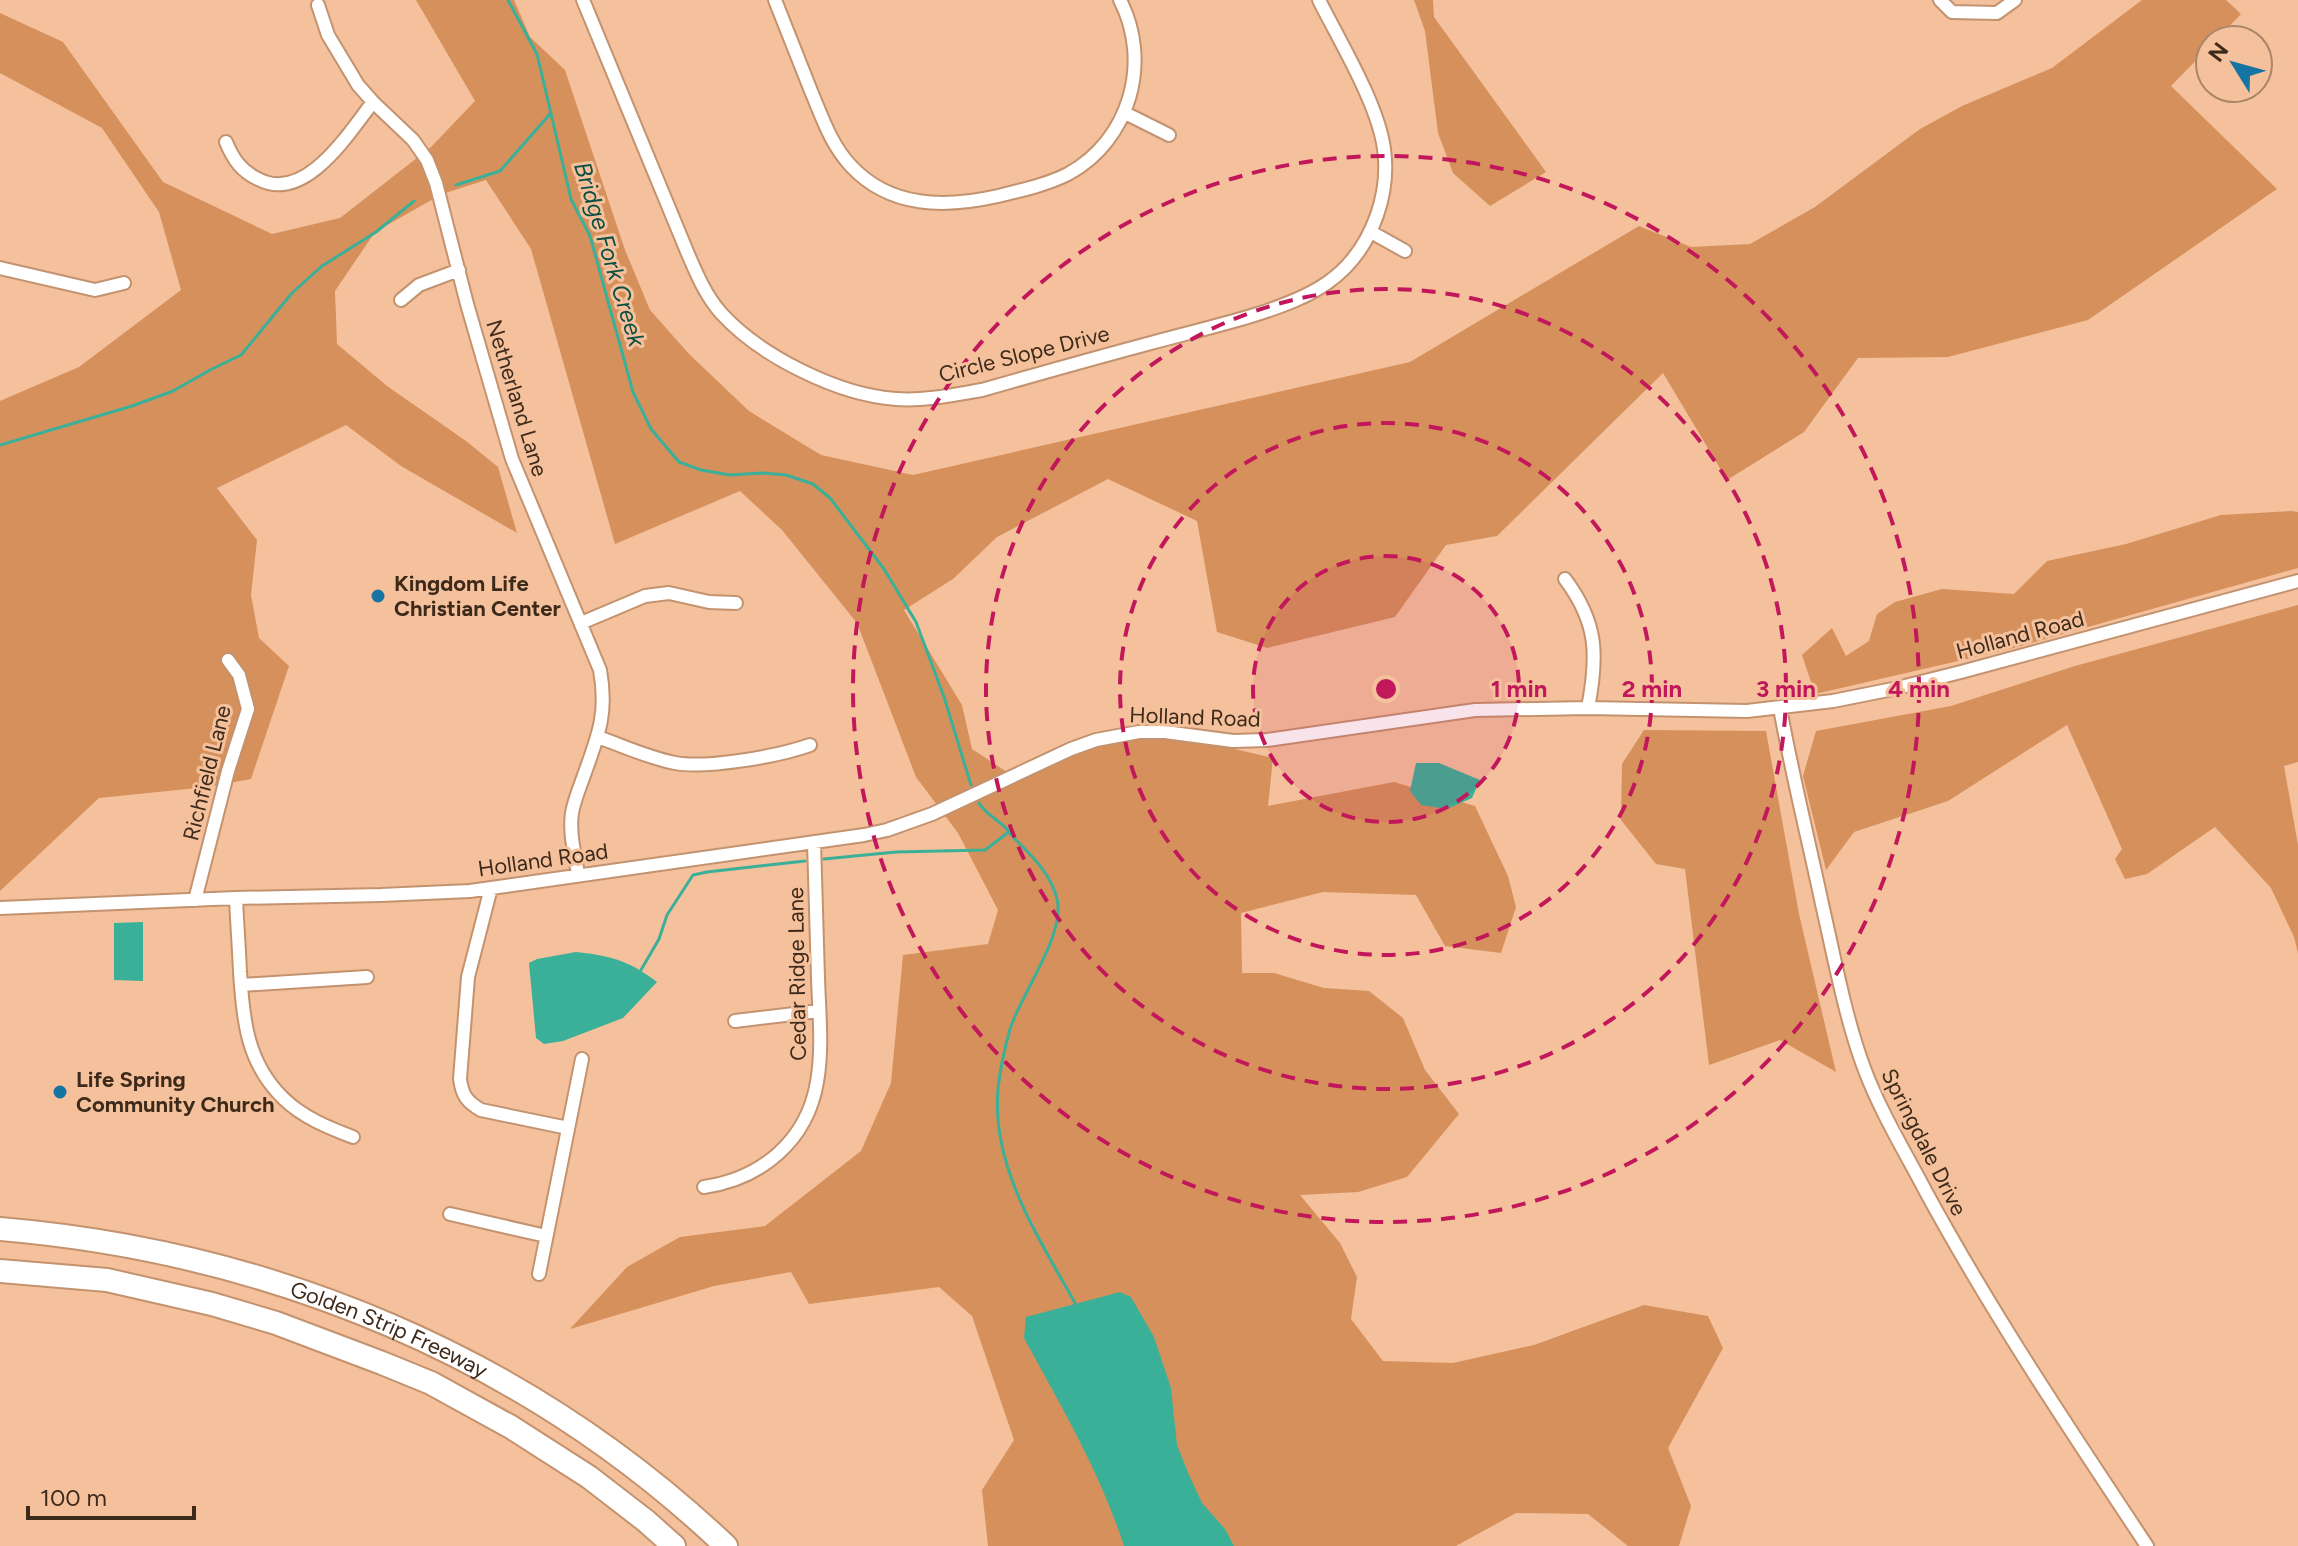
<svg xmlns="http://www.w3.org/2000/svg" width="2298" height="1546" font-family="Figtree,sans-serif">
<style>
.green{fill:#d5905c}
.water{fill:#3bb098}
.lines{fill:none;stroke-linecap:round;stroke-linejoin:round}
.stream{stroke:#3bb098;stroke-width:3}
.minor-casing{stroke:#c3926f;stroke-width:16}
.motorway-casing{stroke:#c3926f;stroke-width:26}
.minor{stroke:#fff;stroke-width:12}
.motorway{stroke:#fff;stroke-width:22}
.ring{fill:none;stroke:#c2185b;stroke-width:4;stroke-dasharray:14 10}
.poi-dot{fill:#1674a2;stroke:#f4c19c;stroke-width:3}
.labels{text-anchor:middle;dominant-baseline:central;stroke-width:6;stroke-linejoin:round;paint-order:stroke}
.street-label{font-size:22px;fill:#3e2a1b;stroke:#f4c19c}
.poi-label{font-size:22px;font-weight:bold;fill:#3e2a1b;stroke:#f4c19c;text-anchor:start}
.water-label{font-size:24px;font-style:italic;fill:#0c4f42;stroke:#f4c19c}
.centre{fill:#c2185b;stroke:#f4c19c;stroke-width:4}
.ring-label{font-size:24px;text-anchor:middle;font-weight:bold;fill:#c2185b;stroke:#f4c19c;stroke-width:6;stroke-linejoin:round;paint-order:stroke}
</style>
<rect width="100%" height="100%" fill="#f4c19c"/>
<!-- green -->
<path class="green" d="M 416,0 L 514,0 L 530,37 L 565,70 L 625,250 L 650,310 L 689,354 L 749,411 L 821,455 L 913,475 L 1410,362 L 1639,226 L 1691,247 L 1750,244 L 1815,207 L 1920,129 L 1962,106 L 2052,68 L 2142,0 L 2226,0 L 2241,14 L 2216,40 L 2210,40 L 2210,46 L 2171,86 L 2277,189 L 2088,320 L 1948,357 L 1858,358 L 1804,432 L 1727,480 L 1663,373 L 1497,536 L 1446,545 L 1395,617 L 1267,648 L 1217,632 L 1197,521 L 1108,479 L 997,537 L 953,579 L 904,610 L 962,705 L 972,749 L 1010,774 L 1094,736 L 1192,739 L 1273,758 L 1268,806 L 1394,782 L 1475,806 L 1508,876 L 1516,907 L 1501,953 L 1445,946 L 1416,895 L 1323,892 L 1241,913 L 1242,973 L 1274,973 L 1324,988 L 1369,991 L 1403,1018 L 1425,1070 L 1459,1114 L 1407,1177 L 1358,1192 L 1300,1195 L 1340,1243 L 1357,1277 L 1351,1319 L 1383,1361 L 1453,1363 L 1534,1345 L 1644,1305 L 1708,1316 L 1723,1348 L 1668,1448 L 1691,1506 L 1679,1546 L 1628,1546 L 1588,1514 L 1516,1513 L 1456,1546 L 988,1546 L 982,1490 L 1014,1440 L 972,1316 L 939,1287 L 809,1304 L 791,1272 L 714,1286 L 570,1329 L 627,1267 L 680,1237 L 765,1226 L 861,1151 L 891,1083 L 903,955 L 988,944 L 998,910 L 958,833 L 916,777 L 857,623 L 782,530 L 740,491 L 615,544 L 531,249 L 486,180 L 442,194 L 375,232 L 335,291 L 337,344 L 387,386 L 466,441 L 498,467 L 517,533 L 401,466 L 346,425 L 217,488 L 257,540 L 251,595 L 259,638 L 289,666 L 251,779 L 207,787 L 99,798 L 0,891 L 0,401 L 79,367 L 181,290 L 159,212 L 102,128 L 0,73 L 0,13 L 63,42 L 163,182 L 272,234 L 340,218 L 431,147 L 475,101 Z
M 1414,0 L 1433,0 L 1434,17 L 1546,172 L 1490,206 L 1453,173 L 1438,133 L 1425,31 Z
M 2291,511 L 2298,512 L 2298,568 L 2010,649 L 1815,694 L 1802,655 L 1832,628 L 1846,656 L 1869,641 L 1877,614 L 1895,602 L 1942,589 L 2014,594 L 2047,561 L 2126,544 L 2221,515 Z
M 2298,605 L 2298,762 L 2284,766 L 2298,845 L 2298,953 L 2294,937 L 2271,888 L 2215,827 L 2147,874 L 2125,879 L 2115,859 L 2122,849 L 2067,725 L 1948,801 L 1854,832 L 1826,870 L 1803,776 L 1816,731 L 1951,706 L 2075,666 Z
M 1644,730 L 1766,731 L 1799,914 L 1836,1072 L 1780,1040 L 1709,1065 L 1685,869 L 1656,864 L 1621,820 L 1622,764 Z"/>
<!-- water -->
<path class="water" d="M 1416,763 L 1439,763 L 1480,780 L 1472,798 L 1447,809 L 1421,805 L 1410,791 Z
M 143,922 L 143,981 L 114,980 L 114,923 Z
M 576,952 C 611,956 628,960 657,982 L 623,1018 L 563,1041 L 544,1044 L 536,1038 L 529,963 L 537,959 Z
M 1120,1292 L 1131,1297 L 1154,1337 L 1171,1388 L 1177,1445 L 1189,1475 L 1202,1503 L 1225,1529 L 1234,1546 L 1124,1546 C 1100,1472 1061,1406 1024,1338 L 1026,1317 Z"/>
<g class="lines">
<!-- stream -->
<path class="stream" d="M 508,0 L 537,54 L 571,199 L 590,236 L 633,392 L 651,429 L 679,462 L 701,470 L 730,475 L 762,473 L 786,475 L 813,484 L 830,498 L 884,569 L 916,622 L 944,697 L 971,785
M 456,185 L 500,171 L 550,114
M 0,445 L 132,406 L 173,391 L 210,370 L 241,355 L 292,293 L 322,266 L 376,232 L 414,201
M 979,803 C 987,817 1005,822 1012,836 C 1030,854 1051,873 1057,899 C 1066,934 1021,994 1010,1029 C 1005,1047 1000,1070 998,1089 C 991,1167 1039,1238 1075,1303
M 824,859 L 896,852 L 985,850 L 1010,831
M 641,970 L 659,939 L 667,915 L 693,875 L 707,872 L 805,861"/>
<defs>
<path id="minor" d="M 583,0 L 688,254 C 697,275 706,296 721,313 C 760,356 838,395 896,399 C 925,401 953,395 982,390 C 1038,374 1095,358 1151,343 C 1184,334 1218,326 1251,316 C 1310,298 1355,278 1377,215 C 1384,195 1387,171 1384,149 C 1378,104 1340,42 1319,0
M 775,0 C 787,30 799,60 811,91 C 822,117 831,145 851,166 C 890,208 945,208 998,196 C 1022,190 1046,185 1068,174 C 1130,140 1152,62 1120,0
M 1940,0 L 1952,12 L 1997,13 L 2015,0
M 318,5 L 328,35 L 358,85 L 373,102 L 413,140 L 427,160 L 436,183 L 467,304 L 512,459 L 600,670 C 608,714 598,736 583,778 C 579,789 574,801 572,813 C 569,833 575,855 578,874
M 1125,113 L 1169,135
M 226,142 C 233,159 241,171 258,179 C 305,204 348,134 373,102
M 1371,232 L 1405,251
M 0,268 L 95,290 L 124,283
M 401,300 L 419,285 L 459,270
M 1565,579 C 1598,623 1598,656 1588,708
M 581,623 L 645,596 L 669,593 L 709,602 L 736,603
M 1780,708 C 1792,774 1808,838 1822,904 C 1834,956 1845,1017 1864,1068 C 1880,1111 1905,1152 1926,1192 C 1993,1315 2070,1430 2147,1546
M 598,737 C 623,746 649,758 675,763 C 707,769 779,756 810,745
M 491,888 L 468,977 L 460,1079 C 462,1095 467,1102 481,1110 L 568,1128
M 236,898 C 237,923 239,947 240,972 C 243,1020 247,1063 283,1098 C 302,1117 329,1128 353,1137
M 195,900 L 228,771 L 248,709 L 239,675 L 228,660
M 0,908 L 236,898 L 381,895 L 470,891 L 864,835 L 887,830 L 932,814 L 1071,749 L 1096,740 L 1139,732 L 1165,732 L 1233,741 L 1267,740 L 1475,710 L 1588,708 L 1747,711 L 1833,701 L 1893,689 L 1961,672 L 2298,581
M 241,985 L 367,977
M 735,1021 L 819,1011
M 704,1187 C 761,1179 807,1141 817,1082 C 823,1048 819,1012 818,978 C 817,932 815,887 814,842
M 450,1214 L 546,1236
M 539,1274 L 582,1059"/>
<g id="motorway">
<path id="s1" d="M 0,1229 C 272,1252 527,1357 726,1546"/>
<path d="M 0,1271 L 107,1280 L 212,1304 L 276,1323 L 382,1363 L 431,1383 L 511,1427 L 589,1477 L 646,1521 L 674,1546"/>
</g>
</defs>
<!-- minor casing -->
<use href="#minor" class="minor-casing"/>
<!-- motorway casing -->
<use href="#motorway" class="motorway-casing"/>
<!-- minor -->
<use href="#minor" class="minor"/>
<!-- motorway -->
<use href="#motorway" class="motorway"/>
</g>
<!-- distance rings -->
<circle cx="1386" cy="689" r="133" fill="#c2185b" fill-opacity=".12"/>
<g class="ring">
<circle cx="1386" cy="689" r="133"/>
<circle cx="1386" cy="689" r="266"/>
<circle cx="1386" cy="689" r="400"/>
<circle cx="1386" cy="689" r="533"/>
</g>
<!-- markers -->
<g class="poi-dot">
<circle cx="378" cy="596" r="8"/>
<circle cx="60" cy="1092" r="8"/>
</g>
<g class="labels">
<!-- street labels -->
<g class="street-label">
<text transform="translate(1024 354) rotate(-14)">Circle Slope Drive</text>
<text transform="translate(517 398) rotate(73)">Netherland Lane</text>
<text transform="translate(2020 635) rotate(-15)">Holland Road</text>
<text transform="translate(1195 717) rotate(2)">Holland Road</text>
<text transform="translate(207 773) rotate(-76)">Richfield Lane</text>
<text transform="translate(543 860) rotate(-8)">Holland Road</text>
<text transform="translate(797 974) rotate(-91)">Cedar Ridge Lane</text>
<text transform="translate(1924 1142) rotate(63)">Springdale Drive</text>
<text stroke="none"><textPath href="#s1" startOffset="404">Golden Strip Freeway</textPath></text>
</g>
<!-- poi labels -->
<g class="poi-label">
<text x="394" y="583">Kingdom Life<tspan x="394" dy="25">Christian Center</tspan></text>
<text x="76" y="1079">Life Spring<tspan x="76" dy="25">Community Church</tspan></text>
</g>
<!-- water labels -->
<g class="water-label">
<text transform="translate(610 254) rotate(73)">Bridge Fork Creek</text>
</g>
</g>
<circle cx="1386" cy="689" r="12" class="centre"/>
<g class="ring-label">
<text x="1519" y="697">1 min</text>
<text x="1652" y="697">2 min</text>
<text x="1786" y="697">3 min</text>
<text x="1919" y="697">4 min</text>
</g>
<!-- north arrow -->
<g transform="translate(2234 64) rotate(307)"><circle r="38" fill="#f4c19c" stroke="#ab8568" stroke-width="2"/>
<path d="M0-6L14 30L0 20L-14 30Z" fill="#1674a2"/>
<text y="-12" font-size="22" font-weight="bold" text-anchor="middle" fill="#3e2a1b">N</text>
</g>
<!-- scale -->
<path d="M28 1506v12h166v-12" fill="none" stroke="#3e2a1b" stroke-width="4"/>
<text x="40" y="1506" font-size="24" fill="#3e2a1b" stroke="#f4c19c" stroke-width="6" paint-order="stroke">100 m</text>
</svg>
